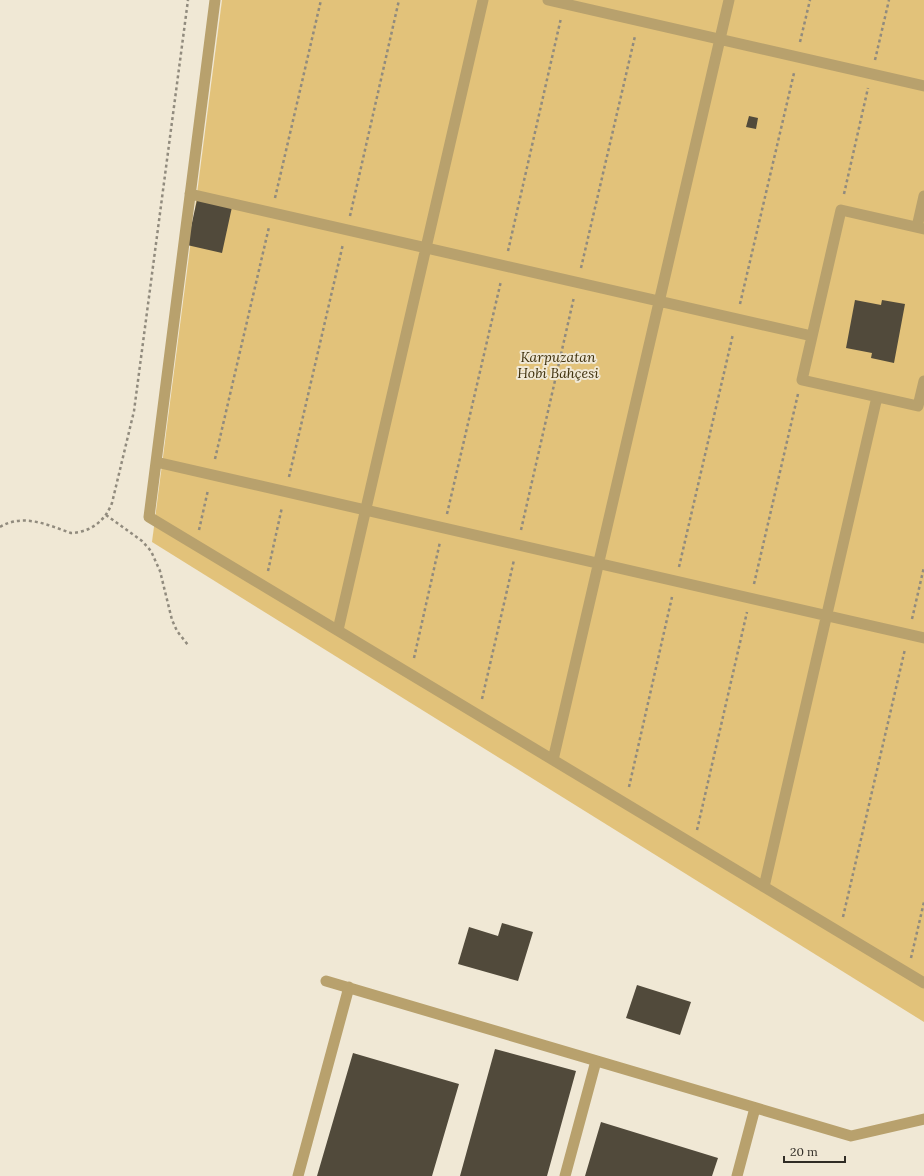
<svg xmlns="http://www.w3.org/2000/svg" width="924" height="1176" font-family="Lora,serif">
<style>
.green{fill:#e2c27a}
.building{fill:#514a3b}
.lines{fill:none;stroke-linecap:round;stroke-linejoin:round}
.path{stroke:#918b7e;stroke-width:2.5;stroke-dasharray:3 3;stroke-linecap:butt}
.minor{stroke:#b8a16d;stroke-width:11}
.labels{text-anchor:middle;dominant-baseline:central;stroke-width:4;stroke-linejoin:round;paint-order:stroke}
.park-label{font-size:14px;font-style:italic;fill:#3d2f0b;stroke:#f0e8d5}
</style>
<rect width="100%" height="100%" fill="#f0e8d5"/>
<!-- green -->
<path class="green" d="M 222,0 L 924,0 L 924,1022 L 152,542 Z"/>
<!-- building -->
<path class="building" d="M 749,116 L 758,118 L 756,129 L 746,127 Z
M 197,200 L 232,207 L 222,253 L 187,245 Z
M 855,300 L 881,305 L 882,300 L 905,304 L 894,363 L 871,358 L 872,353 L 846,348 Z
M 502,923 L 533,932 L 518,981 L 458,964 L 469,927 L 498,936 Z
M 637,985 L 691,1002 L 680,1035 L 626,1018 Z
M 495,1049 L 576,1071 L 547,1176 L 460,1176 Z
M 353,1053 L 459,1084 L 432,1176 L 317,1176 Z
M 601,1122 L 718,1158 L 712,1176 L 585,1176 Z"/>
<g class="lines">
<!-- path -->
<path class="path" d="M 800,42 L 810,0
M 875,60 L 889,0
M 844,194 L 868,88
M 275,198 L 321,0
M 350,216 L 399,0
M 508,251 L 561,18
M 581,268 L 635,36
M 740,304 L 794,73
M 215,459 L 269,227
M 289,477 L 343,244
M 447,514 L 501,281
M 106,515 L 142,541 L 151,551 L 160,571 L 172,620 L 177,631 L 188,645
M 0,527 C 23,513 48,525 71,533 C 91,532 105,521 112,503 L 134,411 L 188,0
M 199,530 L 208,490
M 521,530 L 574,297
M 679,567 L 733,334
M 268,571 L 282,507
M 754,584 L 798,394
M 912,619 L 924,567
M 414,658 L 440,542
M 482,699 L 514,560
M 629,787 L 672,597
M 697,830 L 747,612
M 843,917 L 905,649
M 911,958 L 924,902"/>
<!-- minor -->
<path class="minor" d="M 215,0 L 149,517 L 924,983
M 548,0 L 924,86
M 190,194 L 812,336
M 917,227 L 924,196
M 924,229 L 841,210 L 802,380 L 918,406 L 924,381
M 156,462 L 924,638
M 338,630 L 483,0
M 553,760 L 729,0
M 764,887 L 877,397
M 326,981 L 851,1136 L 924,1119
M 298,1176 L 349,987
M 565,1176 L 596,1061
M 737,1176 L 755,1108"/>
</g>
<g class="labels">
<!-- park labels -->
<g class="park-label">
<text x="558" y="357">Karpuzatan<tspan x="558" dy="16">Hobi Bahçesi</tspan></text>
</g>
</g>
<!-- scale -->
<path d="M784 1156v6h61v-6" fill="none" stroke="#302c25" stroke-width="2"/>
<text x="790" y="1156" font-size="12" fill="#302c25" stroke="#f0e8d5" stroke-width="3" paint-order="stroke">20 m</text>
</svg>
